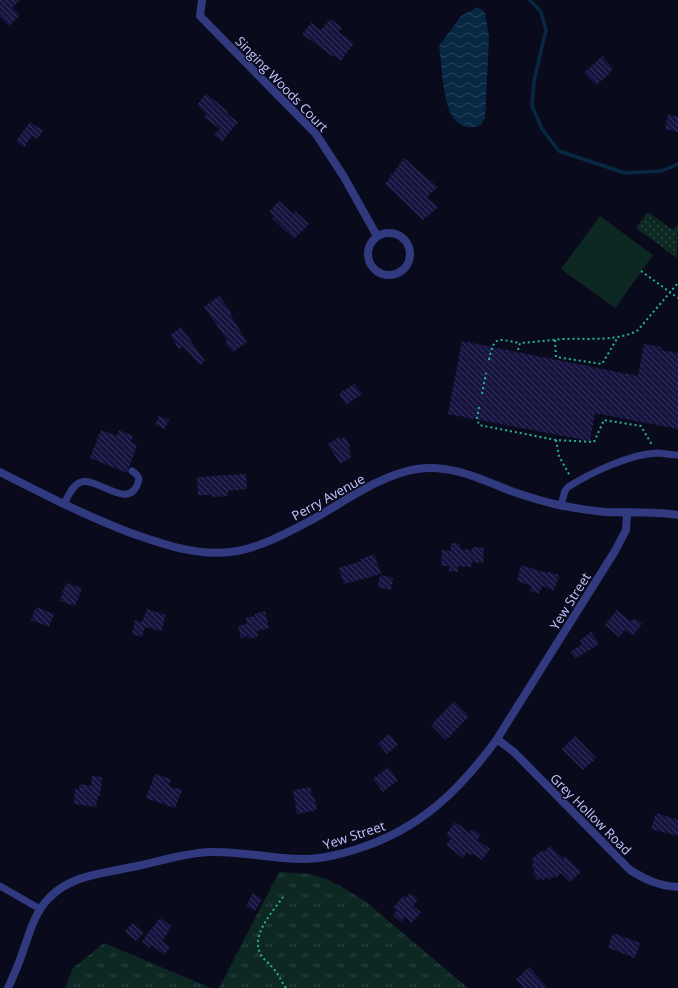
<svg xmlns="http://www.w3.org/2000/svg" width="678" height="988" font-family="'Open Sans',sans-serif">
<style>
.grass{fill:url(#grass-tufts)}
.park{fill:url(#park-dots)}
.garden{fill:#0d2722}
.water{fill:url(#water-waves)}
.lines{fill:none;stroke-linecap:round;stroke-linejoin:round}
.stream{stroke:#082742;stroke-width:3.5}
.building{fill:url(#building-back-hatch)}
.path{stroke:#24b496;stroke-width:2;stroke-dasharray:2 3;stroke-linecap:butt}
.service{stroke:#313a7f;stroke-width:7}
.minor{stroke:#313a7f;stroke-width:8}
.labels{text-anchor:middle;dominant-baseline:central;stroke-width:3;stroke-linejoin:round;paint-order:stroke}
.street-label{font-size:13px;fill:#c5c7ff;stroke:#0a0a1d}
</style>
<defs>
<pattern id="grass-tufts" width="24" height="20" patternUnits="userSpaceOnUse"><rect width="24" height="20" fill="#0d2722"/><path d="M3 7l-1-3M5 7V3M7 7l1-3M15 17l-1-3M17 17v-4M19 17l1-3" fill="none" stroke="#2f4543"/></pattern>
<pattern id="park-dots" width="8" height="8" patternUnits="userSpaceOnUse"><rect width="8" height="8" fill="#0d2722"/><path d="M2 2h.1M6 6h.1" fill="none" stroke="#2f4543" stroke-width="1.8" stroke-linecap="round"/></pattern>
<pattern id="water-waves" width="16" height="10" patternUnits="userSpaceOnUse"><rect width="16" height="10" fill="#082742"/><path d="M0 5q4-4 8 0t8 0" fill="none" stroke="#2a455e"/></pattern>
<pattern id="building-back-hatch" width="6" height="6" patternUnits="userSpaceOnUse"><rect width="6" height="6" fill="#17153f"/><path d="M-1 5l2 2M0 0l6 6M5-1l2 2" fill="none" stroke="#37365c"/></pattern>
</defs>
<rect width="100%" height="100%" fill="#0a0a1d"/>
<!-- grass -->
<path class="grass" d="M 279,872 L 310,874 L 326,879 L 342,887 L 365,901 L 468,988 L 219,988 Z
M 104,943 L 211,988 L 65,988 L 73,968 Z"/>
<!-- park -->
<path class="park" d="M 648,212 L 673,230 L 678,224 L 677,258 L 636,228 Z"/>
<!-- garden -->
<path class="garden" d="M 600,216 L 653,255 L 615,308 L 561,269 Z"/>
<!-- water -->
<path class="water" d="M 478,7 L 485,13 L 489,37 L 485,118 C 481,126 477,128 468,127 C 464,126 457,123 454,119 C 443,105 442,65 439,46 L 461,16 Z"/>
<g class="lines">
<!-- stream -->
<path class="stream" d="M 530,0 L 541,12 L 546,30 L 534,81 L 532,106 L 542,129 L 559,151 L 625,173 L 661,171 L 678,164"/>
</g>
<!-- building -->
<path class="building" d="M 0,0 L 20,0 L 12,8 L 20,15 L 9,26 L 0,17 Z
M 330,19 L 342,28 L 339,32 L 354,43 L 341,61 L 333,55 L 332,56 L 302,34 L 311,23 L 321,30 Z
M 602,56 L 613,69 L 605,78 L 596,85 L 584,73 Z
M 206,94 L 229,112 L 227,114 L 238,122 L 222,142 L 214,135 L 220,129 L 204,117 L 207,114 L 197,105 Z
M 668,114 L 678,117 L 678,132 L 665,129 Z
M 30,122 L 43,131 L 37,139 L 32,136 L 24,148 L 16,141 Z
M 404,158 L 438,187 L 427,197 L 438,207 L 423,220 L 385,184 Z
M 279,201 L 293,214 L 295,211 L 309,224 L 294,239 L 272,218 L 274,216 L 269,212 Z
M 219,296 L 232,313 L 230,314 L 247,342 L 233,352 L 225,342 L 227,340 L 204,307 Z
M 181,327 L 205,361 L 200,365 L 183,347 L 179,349 L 170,335 Z
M 462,341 L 638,376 L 644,344 L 661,347 L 661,350 L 678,353 L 678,429 L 595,413 L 590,441 L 448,414 Z
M 354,384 L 362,394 L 346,405 L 339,394 Z
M 159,416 L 169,420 L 165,429 L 155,425 Z
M 101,430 L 117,436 L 119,430 L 133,436 L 131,442 L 137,445 L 127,473 L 90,458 Z
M 339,437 L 340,439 L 345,437 L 350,446 L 348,448 L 352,457 L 340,464 L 328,444 Z
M 246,474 L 247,489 L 228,491 L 228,496 L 213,497 L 213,495 L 198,495 L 197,477 Z
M 451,543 L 460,544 L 460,549 L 472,550 L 472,547 L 484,548 L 483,563 L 472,562 L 471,567 L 458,566 L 458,572 L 449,571 L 449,566 L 441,566 L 442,550 L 451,551 Z
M 374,554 L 381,574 L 344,584 L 339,568 L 361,561 L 361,559 Z
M 521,565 L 547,573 L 548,572 L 559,575 L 554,590 L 542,586 L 539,594 L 530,591 L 532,586 L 517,581 Z
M 380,575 L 393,578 L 391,590 L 378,587 Z
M 66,583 L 82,588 L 75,606 L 60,601 Z
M 36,607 L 54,614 L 49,627 L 31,620 Z
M 147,609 L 166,615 L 161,631 L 145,627 L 142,637 L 132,634 L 135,620 L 142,622 Z
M 617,610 L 631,622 L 634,618 L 642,624 L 632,636 L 625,630 L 619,637 L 605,625 Z
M 265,611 L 269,628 L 257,631 L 258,637 L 249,639 L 248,636 L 241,638 L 238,626 L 246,624 L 246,618 L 255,616 L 255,614 Z
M 591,632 L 599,644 L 575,659 L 570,652 L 582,644 L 580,640 Z
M 454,701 L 469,716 L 446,740 L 431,725 Z
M 389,734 L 398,745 L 387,754 L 378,743 Z
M 575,736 L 596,758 L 583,770 L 562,749 Z
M 388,767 L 398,780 L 383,792 L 373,779 Z
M 155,774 L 171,779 L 169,786 L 182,790 L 175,808 L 146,798 Z
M 92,776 L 102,777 L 100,796 L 98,795 L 96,807 L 74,804 L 75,789 L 79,790 L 80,784 L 91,786 Z
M 310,787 L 312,797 L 314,796 L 317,810 L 297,814 L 293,790 Z
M 656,813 L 678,820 L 678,836 L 651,829 Z
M 455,822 L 470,833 L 472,829 L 481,835 L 477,840 L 490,849 L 482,860 L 472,853 L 471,855 L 467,852 L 463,858 L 446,845 L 451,839 L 446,835 Z
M 550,846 L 563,859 L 565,856 L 581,872 L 570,882 L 561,873 L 556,878 L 554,876 L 550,880 L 547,877 L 544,880 L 541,878 L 538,880 L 532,873 L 535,871 L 531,866 L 534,863 L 531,860 L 542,850 L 544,852 Z
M 253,893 L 262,899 L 255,911 L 246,906 Z
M 410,893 L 418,899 L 413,906 L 421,912 L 412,923 L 405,917 L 401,922 L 393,915 L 397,910 L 393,908 L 403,896 L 406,898 Z
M 160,918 L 171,926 L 168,931 L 169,932 L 162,941 L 170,947 L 164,955 L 152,945 L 150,948 L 142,941 Z
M 132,923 L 144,932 L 136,941 L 125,932 Z
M 613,933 L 640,943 L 635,958 L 608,948 Z
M 529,967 L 548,988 L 524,988 L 516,979 Z"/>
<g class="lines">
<!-- path -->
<path class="path" d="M 641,271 L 678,298
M 555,340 L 556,357 L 602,364 L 618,337
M 518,350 L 520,343 C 535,342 549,340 564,339 C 586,338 618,342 638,330 L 678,283
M 489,360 C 494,335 497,339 520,343
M 482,394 L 486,373
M 479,407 L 477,418 L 479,425 L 556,440 L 594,442 L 604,420 L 641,426 L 652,445
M 556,440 L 559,456 L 570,476
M 283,897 C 272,913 250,935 261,955 C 264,960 269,963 272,967 C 278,973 281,981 286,988"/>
<!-- service -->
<path class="service" d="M 64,504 C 68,497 72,485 81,482 C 99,477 131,514 139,479 L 137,475 L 132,471
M 561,505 L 565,491 L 568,487 C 590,473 630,454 657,453 C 663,453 671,455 678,455
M 0,886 L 40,909"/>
<!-- minor -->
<path class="minor" d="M 202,0 L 200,16 L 316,134 L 344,177 L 377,236
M368 254a21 21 0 1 1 42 0a21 21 0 1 1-42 0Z
M 0,472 C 43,494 86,516 131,533 C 162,544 196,556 230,552 C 256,549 281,536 304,524 C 339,506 378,475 417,469 C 451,464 480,479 511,491 C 528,497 545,502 563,506 C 577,508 591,511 606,512 C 630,513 654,511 678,515
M 497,739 L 514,752 L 630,870 C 646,880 659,886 678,887
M 8,988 C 13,977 18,966 22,954 C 29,935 34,913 49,898 C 70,876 99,874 127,868 C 155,863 182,853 210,852 C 241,851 273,859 304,859 C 323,859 342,854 360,848 C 421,828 460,790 497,739 L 615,551 L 626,530 L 627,512"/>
</g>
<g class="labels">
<!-- street labels -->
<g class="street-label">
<text transform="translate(282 84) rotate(46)">Singing Woods Court</text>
<text transform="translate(328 497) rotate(-29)">Perry Avenue</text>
<text transform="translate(570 601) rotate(-58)">Yew Street</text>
<text transform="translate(591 814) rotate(45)">Grey Hollow Road</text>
<text transform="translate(354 835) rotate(-18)">Yew Street</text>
</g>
</g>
</svg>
